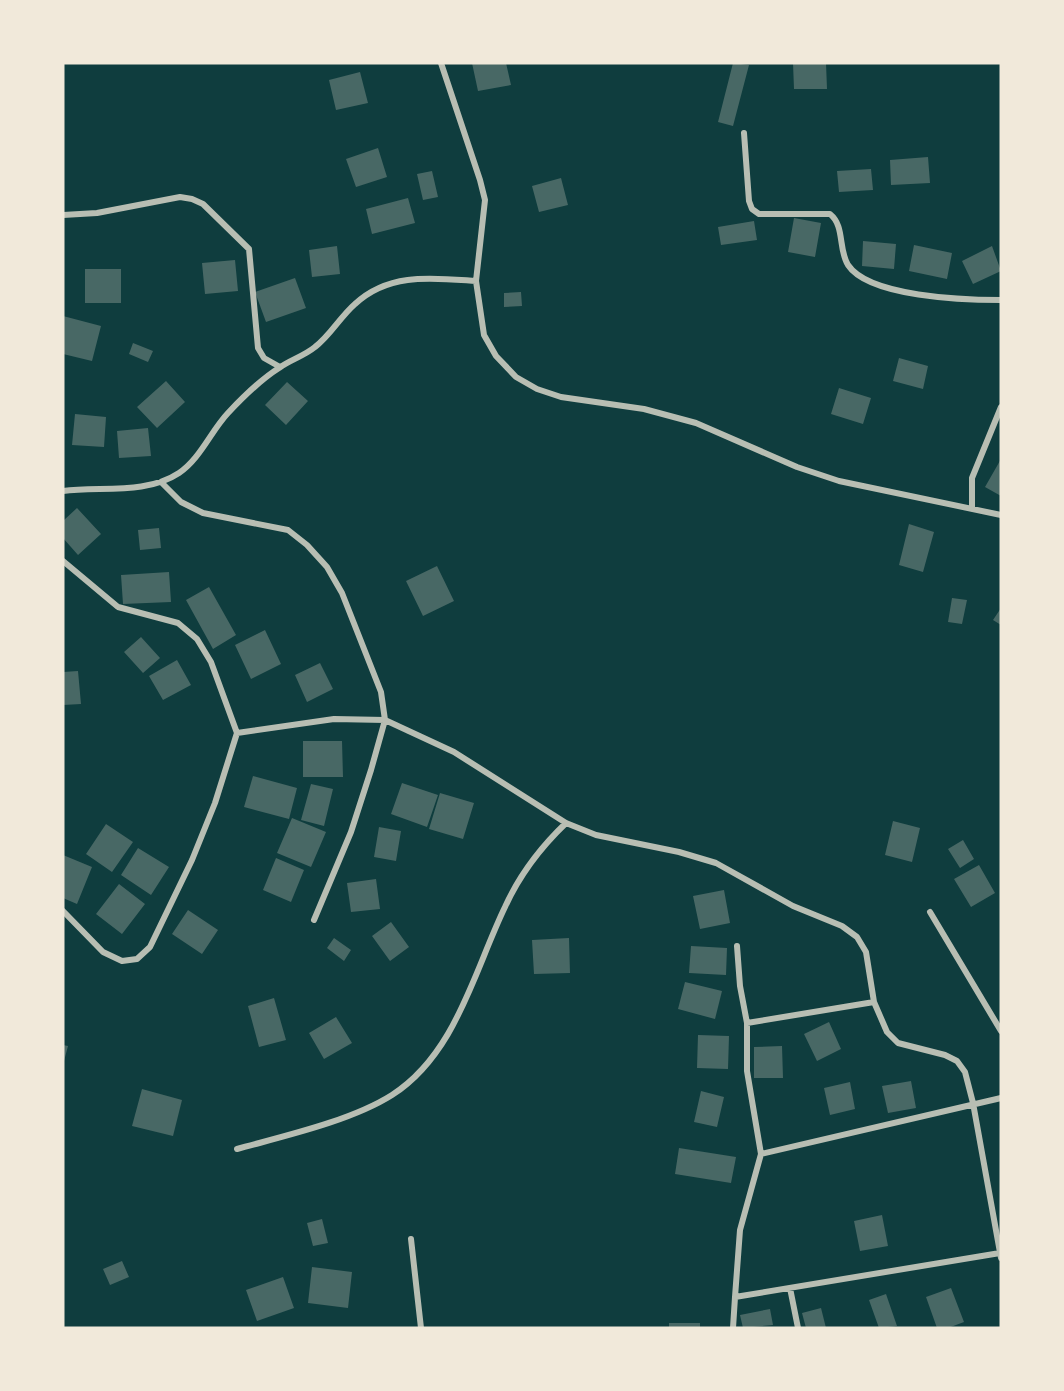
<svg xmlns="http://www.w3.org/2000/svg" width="1064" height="1391" font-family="'Times New Roman',serif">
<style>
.building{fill:#486865}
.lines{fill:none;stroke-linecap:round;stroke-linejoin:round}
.minor{stroke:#b8beb3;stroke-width:6}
</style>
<rect width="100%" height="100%" fill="#0f3d3e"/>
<!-- building -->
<path class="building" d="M 472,63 L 506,63 L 511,85 L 478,91 Z
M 733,63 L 749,65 L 733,126 L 718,122 Z
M 793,63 L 826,63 L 827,89 L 794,89 Z
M 360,72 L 368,103 L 336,110 L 329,80 Z
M 378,148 L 387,177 L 356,187 L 346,159 Z
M 928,157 L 930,183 L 891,185 L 890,160 Z
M 871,169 L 873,190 L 839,192 L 837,171 Z
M 432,171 L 438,197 L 423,200 L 417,174 Z
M 561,178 L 568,205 L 539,212 L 532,186 Z
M 408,198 L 415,223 L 372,234 L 366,209 Z
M 794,218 L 821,223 L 815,257 L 788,252 Z
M 754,221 L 757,240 L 721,245 L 718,227 Z
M 863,241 L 896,244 L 894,269 L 862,266 Z
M 914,245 L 952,253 L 947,279 L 909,271 Z
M 337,246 L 340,274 L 312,277 L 309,250 Z
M 992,246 L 1001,271 L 973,284 L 962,261 Z
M 235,260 L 238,291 L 205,294 L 202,263 Z
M 85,269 L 121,269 L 121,303 L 85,303 Z
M 295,278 L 306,308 L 266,322 L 255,292 Z
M 521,292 L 522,306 L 504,307 L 504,293 Z
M 63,316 L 101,326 L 92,361 L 63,354 Z
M 133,343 L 153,351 L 148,362 L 129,354 Z
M 899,358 L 928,366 L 923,389 L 893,381 Z
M 166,381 L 185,402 L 157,428 L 137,407 Z
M 287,382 L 308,401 L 286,425 L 265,405 Z
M 839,388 L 871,398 L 863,424 L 831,414 Z
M 75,414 L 106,417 L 104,447 L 72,445 Z
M 148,428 L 151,456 L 119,458 L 117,431 Z
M 1001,459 L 1001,496 L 985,487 Z
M 77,508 L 101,534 L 78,555 L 63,538 L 63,521 Z
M 909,524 L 934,532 L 923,572 L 899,565 Z
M 159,528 L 161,548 L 140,550 L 138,530 Z
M 437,566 L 454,601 L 423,616 L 406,581 Z
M 169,572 L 171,602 L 123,604 L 121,575 Z
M 209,587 L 236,635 L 213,649 L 186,600 Z
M 952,598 L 967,600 L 962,624 L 948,622 Z
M 1001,608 L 1001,625 L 993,620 Z
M 265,630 L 281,664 L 251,679 L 235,645 Z
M 141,637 L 160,658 L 143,673 L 124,652 Z
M 177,660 L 191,685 L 163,700 L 149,676 Z
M 320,663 L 333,689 L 307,702 L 295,675 Z
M 78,671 L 81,704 L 63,705 L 63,672 Z
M 303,741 L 342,741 L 343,777 L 303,777 Z
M 253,776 L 297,788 L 289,819 L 244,807 Z
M 402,783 L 438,795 L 427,827 L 391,814 Z
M 311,784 L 333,789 L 324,826 L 301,820 Z
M 440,793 L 474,803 L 463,839 L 429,829 Z
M 292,818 L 326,832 L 311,867 L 277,853 Z
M 893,821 L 920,828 L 912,862 L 885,855 Z
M 106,824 L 133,842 L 112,872 L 86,854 Z
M 379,827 L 401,831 L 396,861 L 374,857 Z
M 963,840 L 974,859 L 960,868 L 948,849 Z
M 138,848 L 169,867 L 151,895 L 121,875 Z
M 63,855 L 92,867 L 77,904 L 63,898 Z
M 276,858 L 304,870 L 291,902 L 263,890 Z
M 979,865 L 995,893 L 971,907 L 954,879 Z
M 376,879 L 380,909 L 351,912 L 347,883 Z
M 119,884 L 145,904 L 122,934 L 96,914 Z
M 724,890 L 730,923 L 700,929 L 693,896 Z
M 188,910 L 218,930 L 202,954 L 172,934 Z
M 391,922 L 409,947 L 390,961 L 372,936 Z
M 334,938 L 351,950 L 344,961 L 327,948 Z
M 569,938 L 570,973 L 534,974 L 532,940 Z
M 691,946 L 727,948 L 726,975 L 689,973 Z
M 685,982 L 722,991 L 715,1019 L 678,1009 Z
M 274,998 L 286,1040 L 259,1047 L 248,1006 Z
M 336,1017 L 352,1043 L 324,1059 L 309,1033 Z
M 829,1022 L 841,1049 L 817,1061 L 804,1034 Z
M 698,1035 L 729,1036 L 728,1069 L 697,1068 Z
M 63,1045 L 68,1046 L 64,1061 L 63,1061 Z
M 782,1046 L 783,1078 L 754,1078 L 754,1047 Z
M 911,1081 L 916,1108 L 888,1113 L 882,1086 Z
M 850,1082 L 855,1109 L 830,1115 L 824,1088 Z
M 142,1089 L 182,1100 L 173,1136 L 132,1126 Z
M 701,1091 L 724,1097 L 717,1127 L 694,1122 Z
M 679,1148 L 736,1157 L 731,1183 L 675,1174 Z
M 882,1215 L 888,1246 L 860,1251 L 854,1221 Z
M 322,1219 L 328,1243 L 313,1246 L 307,1223 Z
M 122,1261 L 129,1277 L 110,1285 L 103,1269 Z
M 312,1267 L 352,1272 L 348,1308 L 308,1303 Z
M 283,1277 L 294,1308 L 257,1321 L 246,1290 Z
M 951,1288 L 964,1322 L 948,1328 L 937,1328 L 926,1297 Z
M 886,1294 L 897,1326 L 879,1328 L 869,1300 Z
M 821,1308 L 826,1328 L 806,1328 L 802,1313 Z
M 770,1309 L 773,1325 L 743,1328 L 740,1315 Z
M 669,1323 L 700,1323 L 700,1328 L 669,1328 Z"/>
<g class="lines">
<!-- minor -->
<path class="minor" d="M 441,63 L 480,180 L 485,200 L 476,281 L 484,335 L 496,356 L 516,377 L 537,389 L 561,397 L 644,409 L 696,423 L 797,467 L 839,481 L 1001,515
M 744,133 L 749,201 L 752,209 L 759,214 L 830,214 C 845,226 838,249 848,265 C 869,297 964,300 1001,300
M 63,215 L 97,213 L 180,197 L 192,199 L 203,204 L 249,249 L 258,348 L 264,358 L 280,367
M 161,482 L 181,502 L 203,513 L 288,530 L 307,545 L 327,567 L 342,593 L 381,692 L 385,720 L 371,770 L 351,832 L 314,920
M 63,491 C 100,486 146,495 179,473 C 200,459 211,431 228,413 C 243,397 260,380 279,368 C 290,360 304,356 315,347 C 330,336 340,317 355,304 C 389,272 433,278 476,281
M 972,509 L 972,478 L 1001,407
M 63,561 L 118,607 L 178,623 L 197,639 L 211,662 L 237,733 L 334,719 L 385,720 L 454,752 L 566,823 L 596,835 L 679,852 L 716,863 L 793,906 L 842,926 L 857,937 L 866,952 L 874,1002 L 887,1032 L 898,1043 L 945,1055 L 957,1061 L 965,1072 L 973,1103 L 1001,1258
M 63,911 L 103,952 L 122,961 L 137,959 L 150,947 L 192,860 L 215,803 L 237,733
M 930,912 L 1001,1031
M 737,946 L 740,986 L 747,1023
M 237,1149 C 284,1136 351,1121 392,1095 C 456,1054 474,971 505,907 C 519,876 542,846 566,823
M 761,1154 L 1001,1098
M 411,1239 L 421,1328
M 790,1288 L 798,1328
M 735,1297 L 740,1230 L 761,1154 L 747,1071 L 747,1023 L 874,1002
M 733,1328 L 735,1297 L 1000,1253"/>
</g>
<!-- border -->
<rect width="1064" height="1391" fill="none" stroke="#f1e9da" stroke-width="129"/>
</svg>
